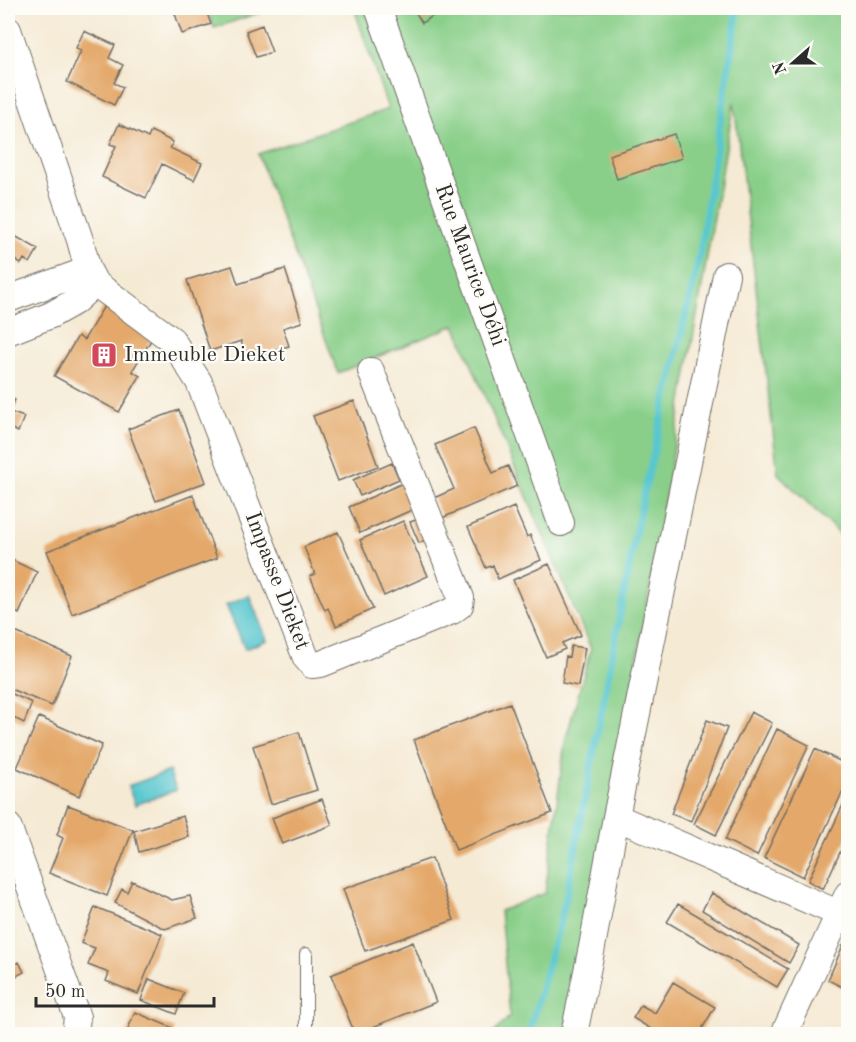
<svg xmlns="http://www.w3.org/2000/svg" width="856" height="1042" font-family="'Old Standard TT',serif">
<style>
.green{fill:#89cf89;stroke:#5a7d5a;stroke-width:1.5}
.water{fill:#5ac7cf;stroke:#42797d;stroke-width:1.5}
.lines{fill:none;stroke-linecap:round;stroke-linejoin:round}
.stream{stroke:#5ac7cf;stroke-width:7}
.building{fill:#e4a96b}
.service-casing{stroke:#726e66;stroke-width:14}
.minor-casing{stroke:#726e66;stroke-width:28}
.service{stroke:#fff;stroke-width:12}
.minor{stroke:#fff;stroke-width:26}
.labels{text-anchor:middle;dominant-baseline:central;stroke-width:4.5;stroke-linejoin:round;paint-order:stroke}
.street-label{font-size:22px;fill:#2b2b2b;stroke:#fdfcf7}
.poi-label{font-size:22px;fill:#2b2b2b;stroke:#fdfcf7;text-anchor:start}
</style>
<rect width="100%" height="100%" fill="#fdfcf7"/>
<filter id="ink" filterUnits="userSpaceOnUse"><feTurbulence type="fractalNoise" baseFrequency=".0167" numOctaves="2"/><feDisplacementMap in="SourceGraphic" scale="12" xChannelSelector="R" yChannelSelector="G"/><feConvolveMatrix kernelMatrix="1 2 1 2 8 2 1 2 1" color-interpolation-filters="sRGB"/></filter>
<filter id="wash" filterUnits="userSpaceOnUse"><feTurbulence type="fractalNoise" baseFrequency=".008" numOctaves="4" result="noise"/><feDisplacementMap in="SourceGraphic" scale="24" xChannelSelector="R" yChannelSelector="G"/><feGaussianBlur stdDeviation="1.35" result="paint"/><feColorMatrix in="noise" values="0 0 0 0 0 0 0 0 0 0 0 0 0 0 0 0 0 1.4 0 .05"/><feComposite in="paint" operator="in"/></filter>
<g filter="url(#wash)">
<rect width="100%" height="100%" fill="#f5ead4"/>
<!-- green -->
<path class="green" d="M 207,8 L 274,8 L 214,28 Z
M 354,8 L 848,8 L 848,542 L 778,474 L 734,102 L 572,1034 L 493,1034 L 510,1016 L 500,911 L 545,893 L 565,742 L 591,649 L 455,325 L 338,373 L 258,154 L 388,109 Z"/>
<!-- water -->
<path class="water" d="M 249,595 L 267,640 L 245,649 L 226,605 Z
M 169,771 L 176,790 L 135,805 L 128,786 Z"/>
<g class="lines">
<!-- stream -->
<path class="stream" d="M 529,1034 L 565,903 L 639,515 L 699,258 L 738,8"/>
</g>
<g id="blocks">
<!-- building -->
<path class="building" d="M 173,8 L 205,8 L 211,24 L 182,34 Z
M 424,8 L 436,8 L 439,12 L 422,23 L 416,13 Z
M 262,25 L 272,52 L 256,57 L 246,31 Z
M 84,31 L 115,45 L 109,58 L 123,65 L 114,83 L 123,87 L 114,105 L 67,82 L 81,51 L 76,48 Z
M 119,124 L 148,138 L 151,131 L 173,142 L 170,148 L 202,163 L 194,180 L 162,164 L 146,198 L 102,177 L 116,146 L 110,144 Z
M 674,134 L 682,158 L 617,179 L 609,155 Z
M 13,235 L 38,249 L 30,263 L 24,259 L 21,264 L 8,256 L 8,245 Z
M 232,266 L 238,284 L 285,269 L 302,322 L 283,328 L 289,346 L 247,359 L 241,341 L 210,351 L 187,280 Z
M 104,306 L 153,337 L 132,371 L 140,376 L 119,412 L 54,376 L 78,336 L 84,340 Z
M 8,397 L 15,400 L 10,412 L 24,417 L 18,432 L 8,427 Z
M 354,401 L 378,466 L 338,481 L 313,416 Z
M 179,410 L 206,482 L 156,501 L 128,429 Z
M 474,428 L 493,473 L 508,466 L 517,486 L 442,518 L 434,498 L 454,489 L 435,445 Z
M 392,463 L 399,479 L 360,496 L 353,480 Z
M 403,483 L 414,509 L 360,533 L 349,507 Z
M 193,495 L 217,558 L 72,614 L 47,551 Z
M 514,507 L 527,537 L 530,535 L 541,560 L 498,579 L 493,565 L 486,568 L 468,527 Z
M 419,519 L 428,539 L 419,543 L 410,522 Z
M 403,521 L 428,576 L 384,596 L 360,540 Z
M 338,532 L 373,609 L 336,626 L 328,608 L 325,610 L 310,576 L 315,574 L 304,547 Z
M 8,558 L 37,572 L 19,614 L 8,608 Z
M 549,564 L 581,635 L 562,643 L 565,649 L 546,657 L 513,580 Z
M 8,629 L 72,656 L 52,706 L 8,688 Z
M 571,646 L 585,648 L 578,686 L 562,683 L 566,656 L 569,657 Z
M 8,692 L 32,703 L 24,723 L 8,715 Z
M 510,703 L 552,813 L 456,850 L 414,740 Z
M 751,712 L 772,723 L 716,835 L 694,824 Z
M 39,717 L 102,745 L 79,796 L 17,768 Z
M 707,720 L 727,728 L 691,821 L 671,814 Z
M 777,729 L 809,745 L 757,856 L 725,840 Z
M 299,732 L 317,790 L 271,804 L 253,746 Z
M 815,749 L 848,765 L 848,780 L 803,877 L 764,858 Z
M 848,794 L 848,835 L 823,889 L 808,881 Z
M 322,799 L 332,825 L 282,844 L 272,818 Z
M 68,805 L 133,830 L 107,896 L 49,873 L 63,838 L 57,835 Z
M 183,816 L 189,837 L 139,852 L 134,831 Z
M 432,858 L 454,920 L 365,951 L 343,889 Z
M 132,881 L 172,900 L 190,896 L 197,918 L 165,929 L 115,903 L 122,889 L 127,892 Z
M 712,893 L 799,945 L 789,963 L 702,910 Z
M 678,904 L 788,969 L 777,987 L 667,922 Z
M 95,907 L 162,934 L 138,994 L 106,981 L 109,973 L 88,965 L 95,948 L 81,943 Z
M 848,934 L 848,990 L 828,980 Z
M 413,942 L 436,1002 L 355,1034 L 331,975 Z
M 19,962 L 24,972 L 11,979 L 8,972 L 8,968 Z
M 149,979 L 184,993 L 176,1014 L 141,1000 Z
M 673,982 L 715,1007 L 699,1034 L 659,1034 L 633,1018 L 641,1005 L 655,1013 Z
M 135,1012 L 175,1029 L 173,1034 L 126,1034 Z"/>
</g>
</g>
<g filter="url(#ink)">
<use href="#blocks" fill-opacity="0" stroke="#726e66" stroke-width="1.5"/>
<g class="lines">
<defs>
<path id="service" d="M 306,1034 L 306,954"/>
<path id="minor" d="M 378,8 L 561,523
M 8,30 L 80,240 L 88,270 L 95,283 L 74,302 L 51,315 L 8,332
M 95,283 L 172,340 L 199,382 L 306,658 L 312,665 L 321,664 L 452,611 L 460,605 L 461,598 L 371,371
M 8,299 L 88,270
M 616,817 L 840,914
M 8,826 L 77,1017 L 75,1034
M 574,1034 L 592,947 L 616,817 L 726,275
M 784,1034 L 848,894"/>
</defs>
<!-- service casing -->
<use href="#service" class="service-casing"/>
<!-- minor casing -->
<use href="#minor" class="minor-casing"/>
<!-- service -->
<use href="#service" class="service"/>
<!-- minor -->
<use href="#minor" class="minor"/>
</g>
</g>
<!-- icons -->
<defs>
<symbol id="building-square" viewBox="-11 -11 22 22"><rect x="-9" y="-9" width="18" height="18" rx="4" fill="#d1495b" stroke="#fdfcf7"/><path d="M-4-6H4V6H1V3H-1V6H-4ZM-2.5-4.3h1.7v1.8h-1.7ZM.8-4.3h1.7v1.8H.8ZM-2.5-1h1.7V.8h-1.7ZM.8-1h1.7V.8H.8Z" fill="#fff"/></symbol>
</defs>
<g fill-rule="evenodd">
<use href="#building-square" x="89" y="340" width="30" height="30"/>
</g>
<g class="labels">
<!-- street labels -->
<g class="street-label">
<text transform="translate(470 265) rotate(70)">Rue Maurice Déhi</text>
<text transform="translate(277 581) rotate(69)">Impasse Dieket</text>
</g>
<!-- poi labels -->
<g class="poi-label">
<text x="124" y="355">Immeuble Dieket</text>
</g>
</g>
<!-- margin -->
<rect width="856" height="1042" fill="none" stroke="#fdfcf7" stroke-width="30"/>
<!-- north arrow -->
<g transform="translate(793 63) rotate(249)" stroke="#fdfcf7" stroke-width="4.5" paint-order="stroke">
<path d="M0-4.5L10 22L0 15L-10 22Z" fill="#2b2b2b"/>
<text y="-9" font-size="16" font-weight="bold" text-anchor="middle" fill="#2b2b2b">N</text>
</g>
<!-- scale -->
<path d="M36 997v9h178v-9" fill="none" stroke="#2b2b2b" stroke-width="3"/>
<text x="45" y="997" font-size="18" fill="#2b2b2b" stroke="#fdfcf7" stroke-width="4.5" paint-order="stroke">50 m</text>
</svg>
